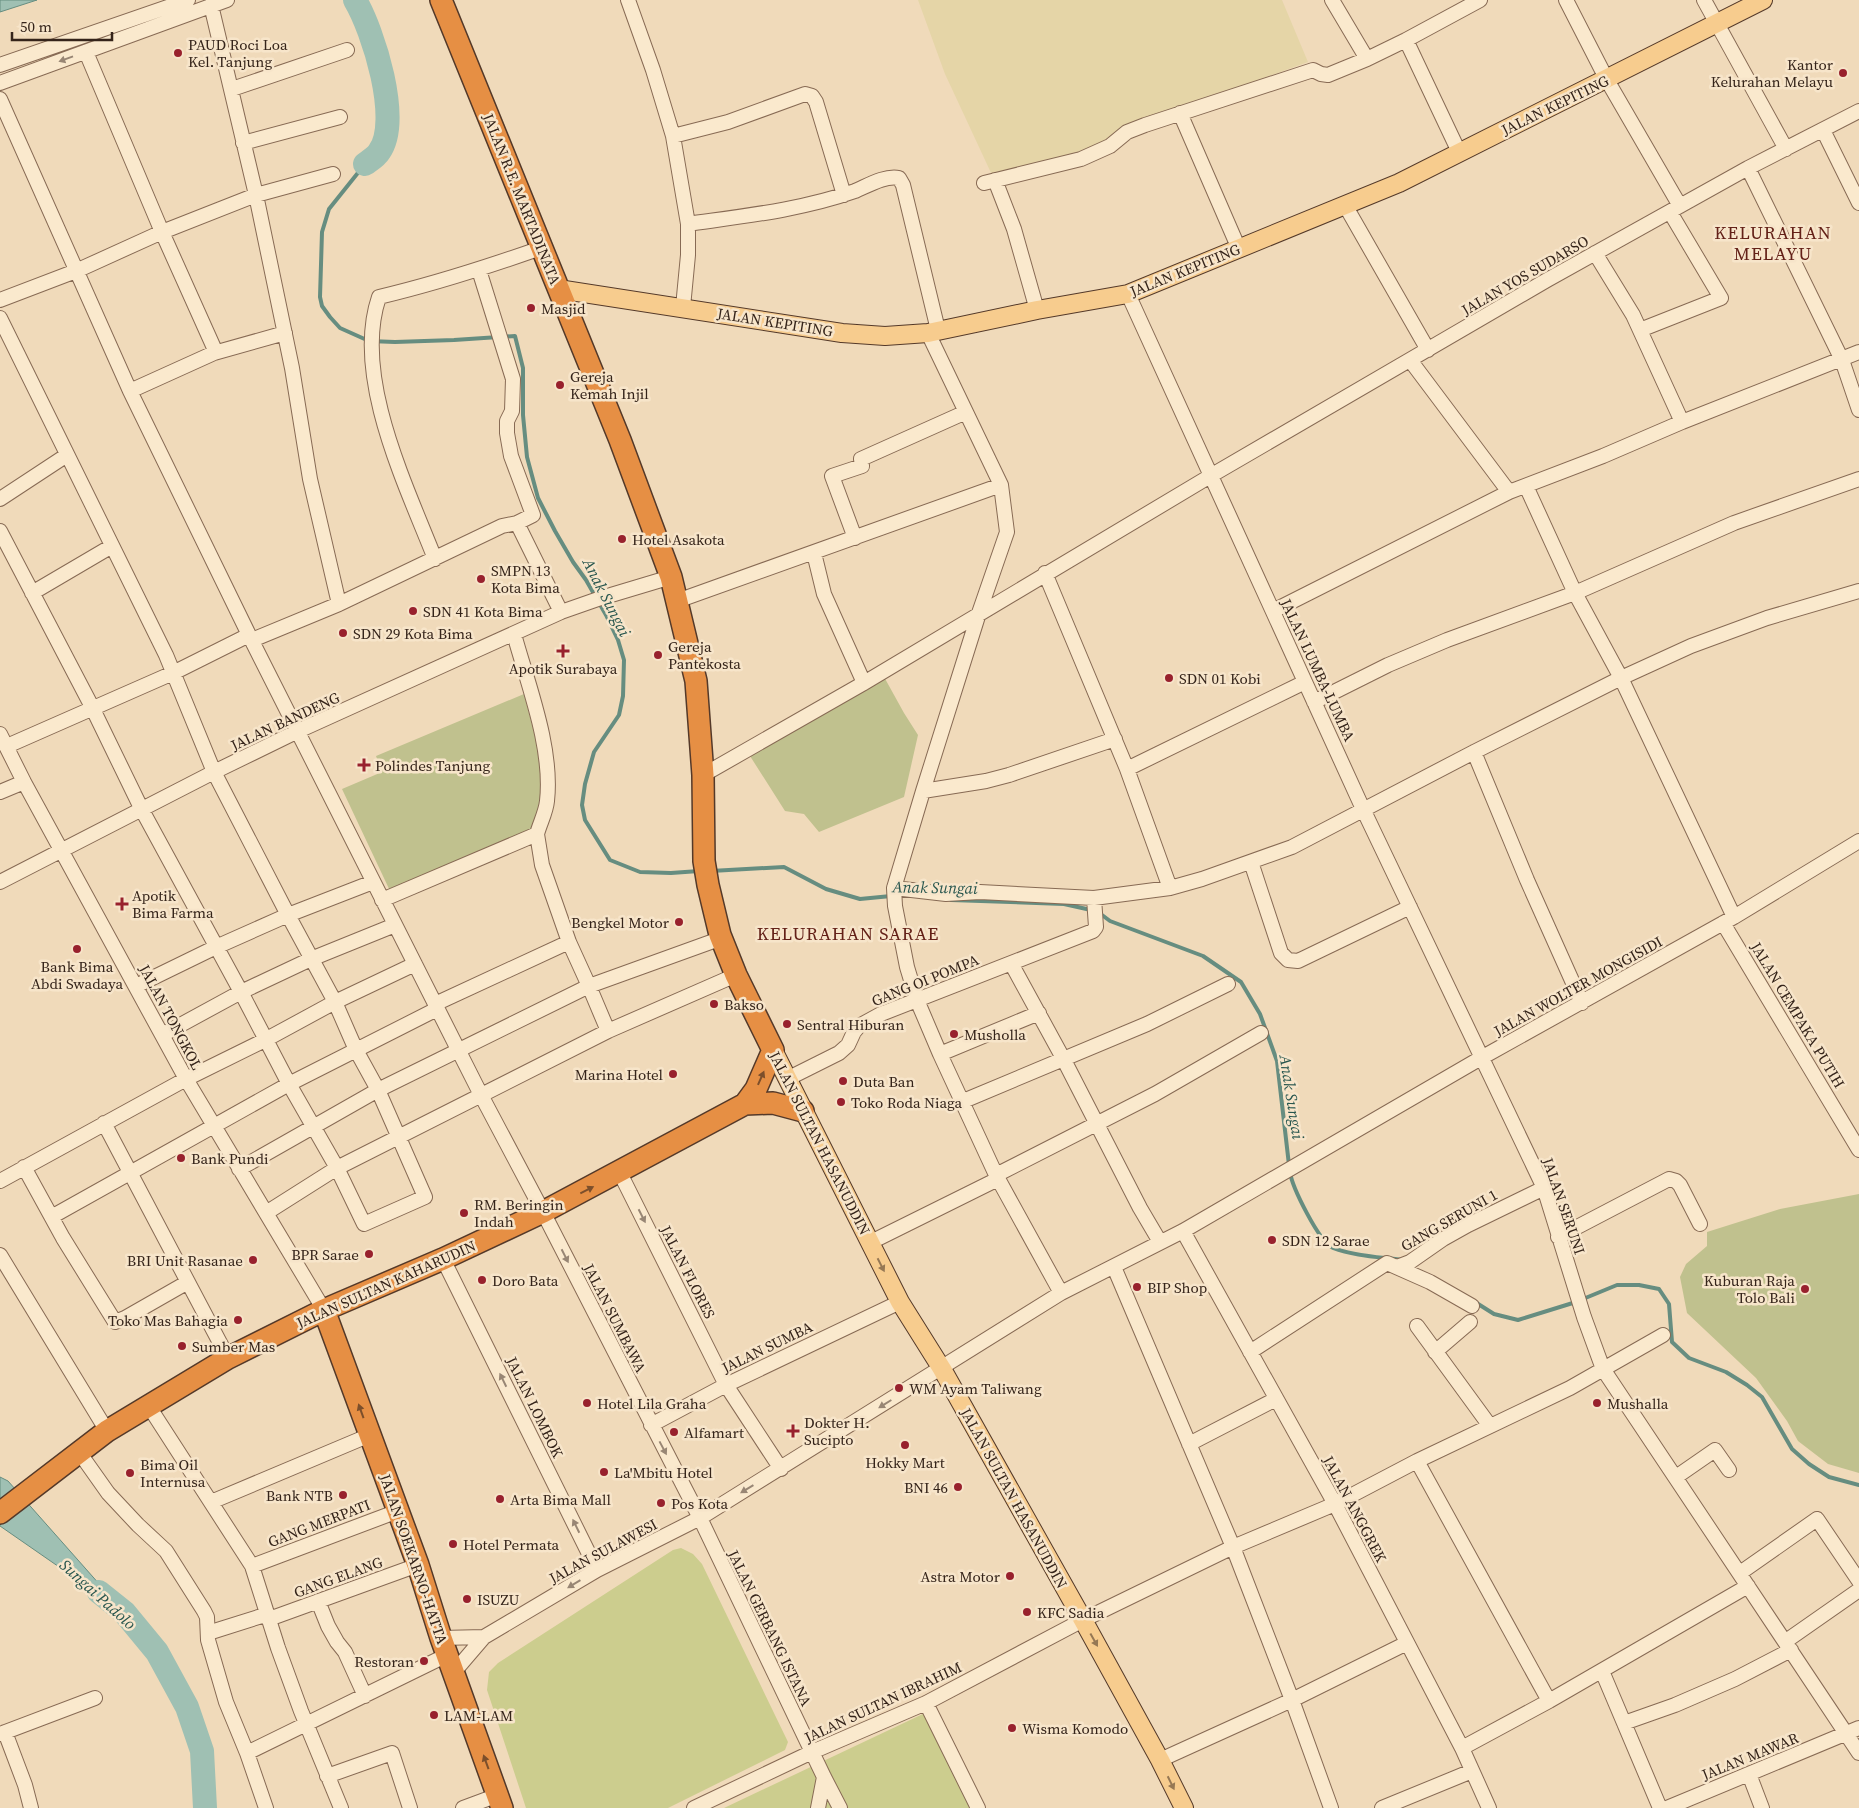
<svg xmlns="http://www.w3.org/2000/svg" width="1859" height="1808" font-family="'Source Serif 4',serif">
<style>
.farmland{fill:#e5d5a7}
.green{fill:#cccd8e}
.cemetery{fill:#c0c18e}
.water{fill:#9fc0b3;stroke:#668d80}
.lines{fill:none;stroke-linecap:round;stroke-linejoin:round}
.stream{stroke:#668d80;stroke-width:4}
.river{stroke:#9fc0b3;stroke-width:24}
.minor-casing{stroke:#876a54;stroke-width:16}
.major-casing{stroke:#543929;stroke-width:20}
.highway-casing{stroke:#543929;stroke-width:24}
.minor{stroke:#fae9cd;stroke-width:14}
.major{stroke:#f7cc8e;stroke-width:18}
.highway{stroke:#e68f44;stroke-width:21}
.oneway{fill:#988674}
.oneway2{fill:#7c4f2b}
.oneway3{fill:#967854}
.poi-dot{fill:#98212d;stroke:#f7e5ca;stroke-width:2}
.labels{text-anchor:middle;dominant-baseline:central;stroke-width:5;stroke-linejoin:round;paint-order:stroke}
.poi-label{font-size:15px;fill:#35241a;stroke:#f7e5ca;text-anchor:start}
.street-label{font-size:15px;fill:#35241a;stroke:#f7e5ca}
.water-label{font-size:16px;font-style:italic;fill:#28564e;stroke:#f7e5ca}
.quarter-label{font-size:18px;letter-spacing:1px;fill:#632017;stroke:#f7e5ca}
</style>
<rect width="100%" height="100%" fill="#f0daba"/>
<!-- farmland -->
<path class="farmland" d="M 918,0 L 1282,0 L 1308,62 L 1117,131 L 1094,148 L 992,175 L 945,74 Z"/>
<!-- green -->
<path class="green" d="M 681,1548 L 693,1554 L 702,1564 L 788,1742 L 785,1750 L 668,1808 L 526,1808 L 487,1690 L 489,1672 L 498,1663 L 673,1550 Z
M 925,1713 L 974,1808 L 724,1808 Z"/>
<!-- cemetery -->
<path class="cemetery" d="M 883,675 L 904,713 L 918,735 L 904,797 L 819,832 L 804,814 L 785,811 L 750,756 Z
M 524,694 L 543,767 L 543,796 L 530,831 L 391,893 L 342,789 L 382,772 L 376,756 Z
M 1859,1194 L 1859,1473 L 1828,1464 L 1798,1441 L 1787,1421 L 1756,1378 L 1687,1313 L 1680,1277 L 1686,1264 L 1707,1246 L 1707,1232 L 1780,1209 Z"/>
<!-- water -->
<path class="water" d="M 0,0 L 37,0 L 0,12 Z
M 0,1477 L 8,1481 L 124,1612 L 0,1526 Z"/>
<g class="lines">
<!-- stream -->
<path class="stream" d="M 365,164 L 329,209 L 322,232 L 320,297 L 322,306 L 330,317 L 340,328 L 369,341 L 395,342 L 454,340 L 515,336 L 523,368 L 523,415 L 527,457 L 538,498 L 555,531 L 573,562 L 586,580 L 606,615 L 618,640 L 624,660 L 623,696 L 619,715 L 594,752 L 585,784 L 582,805 L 585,820 L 610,860 L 640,872 L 671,873 L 699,871
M 711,871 L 784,867 L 826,889 L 860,899 L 891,896 L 910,896
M 951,900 L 1064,904 L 1091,910
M 1098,912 L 1110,921 L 1203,956 L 1241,982 L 1260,1014 L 1277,1061 L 1289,1165
M 1290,1172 C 1292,1187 1319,1242 1333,1248 C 1354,1256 1380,1257 1402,1260
M 1583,1299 L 1617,1285 L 1639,1285 L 1659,1289 L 1669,1304 L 1672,1342 L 1689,1358 L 1726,1372 L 1747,1385 L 1762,1397 L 1792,1449 L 1809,1464 L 1829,1477 L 1859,1485
M 1475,1302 L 1494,1314 L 1518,1320 L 1576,1302"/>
<!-- river -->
<path class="river" d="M 355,0 C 373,30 402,121 379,152 C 376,157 369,161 365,164
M 99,1592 L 124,1612 L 157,1652 L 187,1707 L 202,1751 L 205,1808"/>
<defs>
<path id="minor" d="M 628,0 L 653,70 L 673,136 L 688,224 L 688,255 L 683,307
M 1332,0 L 1367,59
M 1566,0 L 1607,80 L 1680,206
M 1704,0 L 1786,149
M 211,5 L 256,195 L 292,368 L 310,479 L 339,604 L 252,640
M 86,52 L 162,232 L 210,339 L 214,348 L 214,353
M 0,65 L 188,0
M 0,83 L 227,0
M 232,89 L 347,50
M 0,99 L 130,391 L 249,635 L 481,1095 L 543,1212 L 700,1518 L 824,1777 L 840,1808
M 1180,113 L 1239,249
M 1823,130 L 1859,203
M 673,136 L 728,122 L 805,94 L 812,96 L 816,102 L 844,195
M 243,143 L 340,117
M 1459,152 L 1406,40 L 1480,0
M 1748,168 L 1842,360 L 1859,410
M 995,180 L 1014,229 L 1037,310
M 984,183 L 1081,159 L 1110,146 L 1127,132 L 1145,125 L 1313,70 L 1321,74 L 1328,75 L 1367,59 L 1406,40
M 1345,205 L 1428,350
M 688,224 C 744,216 801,210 855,191 C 867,186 885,175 899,178 L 903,185 L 938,330
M 1595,253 L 1633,315 L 1682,422
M 479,270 L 513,379 L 512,411 L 507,421 L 507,433 L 511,456 L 533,515 L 517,523 L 561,612
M 1128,294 L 1363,809 L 1544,1188 L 1584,1317 L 1603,1369 L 1859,1753
M 0,300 L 76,271 L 162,232 L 256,195 L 333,174
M 0,318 L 166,655 L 214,772 L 288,915 L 335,1002 L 356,1050 L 378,1090 L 425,1197 L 364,1224 L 337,1168 L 289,1084 L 241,992 L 142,810 L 91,705 L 0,531
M 1640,330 L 1721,298 L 1670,212
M 928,333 L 1001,485 L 1007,532 L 979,613 L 923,791 L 894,888 L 895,906 L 907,967 L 917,1000 L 940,1054 L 996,1175 L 1061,1293
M 1410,360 L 1509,492
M 130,391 L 214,353 L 285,333
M 1526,486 L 1575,593 L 1621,678 L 1734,917
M 0,499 L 67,455
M 855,538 L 832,476 L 862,466 L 861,459 L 966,412
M 814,553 L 824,594 L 864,683
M 435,559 C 406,485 352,376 379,297 C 434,284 487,267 541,248
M 1045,573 L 1127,769 L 1170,888
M 32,593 L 112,546
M 677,601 L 1001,485
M 339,604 L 502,526 L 517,523
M 1273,611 L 1509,492 L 1603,456 L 1682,422 L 1859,352
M 1314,702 L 1388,665 L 1447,640 L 1575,593 L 1734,523 L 1859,479
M 0,734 L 24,782 L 186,1079 L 324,1310
M 7,746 L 173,673 L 249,635
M 1474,752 L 1527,880 L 1582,1003
M 1127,769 L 1305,682
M 703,775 L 864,683 L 1212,475 L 1547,280 L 1748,168 L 1859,111
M 923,791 L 986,781 L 1009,775 L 1115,739
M 0,792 L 24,782
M 1251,862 L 1281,953 L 1288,960 L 1298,961 L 1410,907
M 0,882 L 214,772 L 298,731 L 561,612 L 601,598 L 671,577
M 894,888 L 946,894 L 980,892 L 1094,898 L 1170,888 L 1202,879 L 1292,847 L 1474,752 L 1621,678 L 1691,646 L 1767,618 L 1859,591
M 382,900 L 537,834 C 540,823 546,812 547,801 C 553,748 528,685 514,634
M 1723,923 L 1859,1150
M 1011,963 L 1064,1060 L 1140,1208 L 1160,1242
M 136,986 L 216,947 L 288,915 L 373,882
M 435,1004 L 569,942 L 542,865 L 537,834
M 608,1031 L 736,975
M 162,1035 L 241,992 L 311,959 L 395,925
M 940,1054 L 1039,1013
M 787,1079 L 839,1053 L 848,1045 L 854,1032 L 859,1026 L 881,1014 L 1093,931 L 1096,927 L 1094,898
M 961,1102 L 1147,1024 L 1228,984
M 104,1123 L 228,1358
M 24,1167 L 63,1238 L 115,1322 L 125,1318 L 188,1282
M 239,1169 L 378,1090 L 589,986 L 569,942
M 620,1173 L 726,1385 L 781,1469
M 996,1175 L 1155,1094 L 1261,1033
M 0,1181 L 186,1079 L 265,1040 L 335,1002 L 415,964
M 266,1213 L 337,1168 L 608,1031 L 589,986 L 722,938
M 53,1216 L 289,1084 L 437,1009
M 1183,1231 L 1335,1504 L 1462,1748 L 1489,1808
M 1558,1237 L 1669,1179 L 1676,1181 L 1680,1185 L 1700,1224
M 869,1243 L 998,1179
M 0,1255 L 107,1431
M 443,1259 L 597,1570
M 1114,1267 L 1233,1547 L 1292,1700 L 1331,1808
M 1397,1267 L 1410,1262 L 1443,1239 L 1468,1225 L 1544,1188
M 1417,1326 L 1490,1426
M 1250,1352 L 1387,1263 L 1430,1282 L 1472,1306
M 1435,1352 L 1470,1322
M 148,1405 L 252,1566 L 278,1648 L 301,1711 L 341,1808
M 651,1425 L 726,1385 L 900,1302
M 1189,1444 L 1276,1399
M 79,1452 L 108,1493 L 138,1525 L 166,1551 L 204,1611 L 207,1617 L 208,1640 L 226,1702 L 247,1753 L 266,1808
M 1417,1461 L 1549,1701
M 1676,1477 L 1715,1450 L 1729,1470
M 211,1502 L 370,1435
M 252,1566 L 398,1511
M 1740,1573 L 1817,1519 L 1859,1581
M 318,1601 L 328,1626 L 337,1642 L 345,1652 L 365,1696
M 269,1619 L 418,1565
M 208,1633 L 268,1614
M 441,1638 L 484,1637 L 597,1570 L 700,1518 L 1061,1293 L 1183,1231 L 1481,1058 L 1734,917 L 1859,841
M 1786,1641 L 1859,1590
M 1602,1671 L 1660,1808
M 454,1672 L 484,1637
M 926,1703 L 978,1808
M 1624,1723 L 1675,1705 L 1735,1679 L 1791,1650
M 5,1732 L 25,1785 L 31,1808
M 0,1734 L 95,1698
M 1462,1748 L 1549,1701 L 1748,1586
M 247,1753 L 447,1655
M 1160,1760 L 1292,1700 L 1407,1643
M 1749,1774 L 1762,1808
M 327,1776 L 392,1753 L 410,1808
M 463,1808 L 498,1795
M 694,1808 L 812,1752 L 926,1703 L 1083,1620 L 1233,1547 L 1335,1504 L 1417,1461 L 1570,1388 L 1663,1335
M 818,1808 L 824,1777
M 1382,1808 L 1472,1771
M 1667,1808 L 1859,1728"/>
<path id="major" d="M 558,289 L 842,333 L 885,336 L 928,333 L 1037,310 L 1128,294 L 1399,183 L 1763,0
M 773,1050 L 900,1302 L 942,1369 L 1083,1620 L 1160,1760 L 1184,1808"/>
<path id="highway" d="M 441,0 L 620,440 L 671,577 L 696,681 L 703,775 L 704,861 L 708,885 L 720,935 L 736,975 L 773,1050 L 756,1089 L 745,1104
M 324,1310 L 418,1565 L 441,1638 L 502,1808
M 0,1513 L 107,1431 L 228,1358 L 324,1310 L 443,1259 L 543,1212 L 745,1104 L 773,1103 L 803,1111"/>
</defs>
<!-- minor casing -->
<use href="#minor" class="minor-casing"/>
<!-- major casing -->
<use href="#major" class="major-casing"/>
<!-- highway casing -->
<use href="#highway" class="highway-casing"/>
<!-- minor -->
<use href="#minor" class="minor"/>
<!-- major -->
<use href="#major" class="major"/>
<!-- highway -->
<use href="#highway" class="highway"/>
</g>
<!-- one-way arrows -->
<defs><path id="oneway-solid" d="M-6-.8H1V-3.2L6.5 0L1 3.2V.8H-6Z" transform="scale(1.25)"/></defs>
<g class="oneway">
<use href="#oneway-solid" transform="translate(66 59) rotate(160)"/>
<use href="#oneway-solid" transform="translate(642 1216) rotate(63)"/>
<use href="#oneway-solid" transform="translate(565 1256) rotate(63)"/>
<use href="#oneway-solid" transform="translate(503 1380) rotate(-116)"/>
<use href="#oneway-solid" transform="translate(885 1404) rotate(148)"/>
<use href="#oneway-solid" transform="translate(663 1448) rotate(62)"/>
<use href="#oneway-solid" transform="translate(747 1489) rotate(149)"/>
<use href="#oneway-solid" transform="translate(576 1526) rotate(-116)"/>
<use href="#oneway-solid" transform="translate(574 1584) rotate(149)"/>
</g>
<g class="oneway2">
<use href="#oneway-solid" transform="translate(761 1078) rotate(-66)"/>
<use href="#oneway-solid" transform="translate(587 1190) rotate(-27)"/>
<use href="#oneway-solid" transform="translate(361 1411) rotate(-110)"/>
<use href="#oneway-solid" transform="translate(486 1762) rotate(-110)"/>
</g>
<g class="oneway3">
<use href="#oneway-solid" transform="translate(881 1265) rotate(63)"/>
<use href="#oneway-solid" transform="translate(1094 1640) rotate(61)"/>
<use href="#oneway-solid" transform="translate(1171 1783) rotate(64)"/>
</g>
<!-- markers -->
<g class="poi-dot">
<circle cx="178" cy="53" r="5"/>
<circle cx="1843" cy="73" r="5"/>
<circle cx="531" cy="308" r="5"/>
<circle cx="560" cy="385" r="5"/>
<circle cx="622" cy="539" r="5"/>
<circle cx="481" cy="579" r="5"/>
<circle cx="413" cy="611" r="5"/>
<circle cx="343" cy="633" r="5"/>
<path d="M560.5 643.5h5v5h5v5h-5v5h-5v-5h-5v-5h5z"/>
<circle cx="658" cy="655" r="5"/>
<circle cx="1169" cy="678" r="5"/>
<path d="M361.5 757.5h5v5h5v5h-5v5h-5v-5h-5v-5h5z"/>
<path d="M119.5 896.5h5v5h5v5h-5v5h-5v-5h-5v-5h5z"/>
<circle cx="679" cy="922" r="5"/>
<circle cx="77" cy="949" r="5"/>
<circle cx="714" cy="1004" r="5"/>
<circle cx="787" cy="1024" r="5"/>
<circle cx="954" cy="1034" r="5"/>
<circle cx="673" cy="1074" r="5"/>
<circle cx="843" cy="1081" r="5"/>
<circle cx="841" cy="1102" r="5"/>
<circle cx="181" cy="1158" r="5"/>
<circle cx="464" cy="1213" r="5"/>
<circle cx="1272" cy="1240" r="5"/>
<circle cx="369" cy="1254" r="5"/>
<circle cx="253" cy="1260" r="5"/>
<circle cx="482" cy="1280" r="5"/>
<circle cx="1137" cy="1287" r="5"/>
<circle cx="1805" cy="1289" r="5"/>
<circle cx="238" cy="1320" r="5"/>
<circle cx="182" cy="1346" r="5"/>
<circle cx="899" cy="1388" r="5"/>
<circle cx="587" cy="1403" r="5"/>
<circle cx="1597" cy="1403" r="5"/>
<path d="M790.5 1423.5h5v5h5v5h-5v5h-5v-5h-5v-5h5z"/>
<circle cx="674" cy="1432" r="5"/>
<circle cx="905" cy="1445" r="5"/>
<circle cx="604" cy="1472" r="5"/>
<circle cx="130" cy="1473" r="5"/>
<circle cx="958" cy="1487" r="5"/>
<circle cx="343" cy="1495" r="5"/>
<circle cx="500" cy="1499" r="5"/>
<circle cx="661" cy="1503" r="5"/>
<circle cx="453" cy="1544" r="5"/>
<circle cx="1010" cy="1576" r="5"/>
<circle cx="467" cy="1599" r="5"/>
<circle cx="1027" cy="1612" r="5"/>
<circle cx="424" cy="1661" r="5"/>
<circle cx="434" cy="1715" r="5"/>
<circle cx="1012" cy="1728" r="5"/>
</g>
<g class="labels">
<!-- poi labels -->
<g class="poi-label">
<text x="188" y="44">PAUD Roci Loa<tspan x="188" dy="17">Kel. Tanjung</tspan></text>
<text x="1833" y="64" text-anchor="end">Kantor<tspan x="1833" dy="17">Kelurahan Melayu</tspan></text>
<text x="541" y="308">Masjid</text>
<text x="570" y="376">Gereja<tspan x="570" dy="17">Kemah Injil</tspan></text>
<text x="632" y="539">Hotel Asakota</text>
<text x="491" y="570">SMPN 13<tspan x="491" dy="17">Kota Bima</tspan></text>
<text x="423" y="611">SDN 41 Kota Bima</text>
<text x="353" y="633">SDN 29 Kota Bima</text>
<text x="668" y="646">Gereja<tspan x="668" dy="17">Pantekosta</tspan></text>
<text x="563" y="668" text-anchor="middle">Apotik Surabaya</text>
<text x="1179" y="678">SDN 01 Kobi</text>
<text x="375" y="765">Polindes Tanjung</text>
<text x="132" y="895">Apotik<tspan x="132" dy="17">Bima Farma</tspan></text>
<text x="669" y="922" text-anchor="end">Bengkel Motor</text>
<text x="77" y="966" text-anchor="middle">Bank Bima<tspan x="77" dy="17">Abdi Swadaya</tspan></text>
<text x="724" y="1004">Bakso</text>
<text x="797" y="1024">Sentral Hiburan</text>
<text x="964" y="1034">Musholla</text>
<text x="663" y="1074" text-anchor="end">Marina Hotel</text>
<text x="853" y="1081">Duta Ban</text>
<text x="851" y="1102">Toko Roda Niaga</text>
<text x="191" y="1158">Bank Pundi</text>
<text x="474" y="1204">RM. Beringin<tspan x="474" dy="17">Indah</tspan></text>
<text x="1282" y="1240">SDN 12 Sarae</text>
<text x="359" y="1254" text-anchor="end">BPR Sarae</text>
<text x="243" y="1260" text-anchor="end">BRI Unit Rasanae</text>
<text x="492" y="1280">Doro Bata</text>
<text x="1795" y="1280" text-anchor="end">Kuburan Raja<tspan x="1795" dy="17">Tolo Bali</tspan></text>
<text x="1147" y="1287">BIP Shop</text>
<text x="228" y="1320" text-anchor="end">Toko Mas Bahagia</text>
<text x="192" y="1346">Sumber Mas</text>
<text x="909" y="1388">WM Ayam Taliwang</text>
<text x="597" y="1403">Hotel Lila Graha</text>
<text x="1607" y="1403">Mushalla</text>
<text x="804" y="1422">Dokter H.<tspan x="804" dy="17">Sucipto</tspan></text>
<text x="684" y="1432">Alfamart</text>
<text x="905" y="1462" text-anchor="middle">Hokky Mart</text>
<text x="140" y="1464">Bima Oil<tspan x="140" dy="17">Internusa</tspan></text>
<text x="614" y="1472">La'Mbitu Hotel</text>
<text x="948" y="1487" text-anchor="end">BNI 46</text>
<text x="333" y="1495" text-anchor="end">Bank NTB</text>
<text x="510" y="1499">Arta Bima Mall</text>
<text x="671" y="1503">Pos Kota</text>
<text x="463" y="1544">Hotel Permata</text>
<text x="1000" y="1576" text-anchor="end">Astra Motor</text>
<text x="477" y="1599">ISUZU</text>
<text x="1037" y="1612">KFC Sadia</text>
<text x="414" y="1661" text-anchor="end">Restoran</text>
<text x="444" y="1715">LAM-LAM</text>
<text x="1022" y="1728">Wisma Komodo</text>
</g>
<!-- street labels -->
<g class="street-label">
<text transform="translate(1555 105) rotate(-26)">JALAN KEPITING</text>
<text transform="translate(522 199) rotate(68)">JALAN R.E. MARTADINATA</text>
<text transform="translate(1185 270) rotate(-22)">JALAN KEPITING</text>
<text transform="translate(1525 275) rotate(-30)">JALAN YOS SUDARSO</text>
<text transform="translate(775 322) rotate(9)">JALAN KEPITING</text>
<text transform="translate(1318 670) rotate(65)">JALAN LUMBA-LUMBA</text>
<text transform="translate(285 721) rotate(-25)">JALAN BANDENG</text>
<text transform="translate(925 980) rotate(-22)">GANG OI POMPA</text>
<text transform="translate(1578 986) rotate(-29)">JALAN WOLTER MONGISIDI</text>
<text transform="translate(1798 1015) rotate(59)">JALAN CEMPAKA PUTIH</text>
<text transform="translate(171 1017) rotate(62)">JALAN TONGKOL</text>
<text transform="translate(820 1143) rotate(63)">JALAN SULTAN HASANUDDIN</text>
<text transform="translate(1564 1206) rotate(71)">JALAN SERUNI</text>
<text transform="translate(1449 1220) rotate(-30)">GANG SERUNI 1</text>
<text transform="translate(688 1272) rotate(63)">JALAN FLORES</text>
<text transform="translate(386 1284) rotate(-24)">JALAN SULTAN KAHARUDIN</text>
<text transform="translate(615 1318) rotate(63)">JALAN SUMBAWA</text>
<text transform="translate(767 1347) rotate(-26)">JALAN SUMBA</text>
<text transform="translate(535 1407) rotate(64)">JALAN LOMBOK</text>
<text transform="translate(1014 1498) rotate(61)">JALAN SULTAN HASANUDDIN</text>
<text transform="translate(1355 1509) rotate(62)">JALAN ANGGREK</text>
<text transform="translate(319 1523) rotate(-21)">GANG MERPATI</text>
<text transform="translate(603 1551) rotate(-28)">JALAN SULAWESI</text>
<text transform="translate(414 1559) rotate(71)">JALAN SOEKARNO-HATTA</text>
<text transform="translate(338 1577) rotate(-20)">GANG ELANG</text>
<text transform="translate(770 1628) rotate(64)">JALAN GERBANG ISTANA</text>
<text transform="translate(883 1702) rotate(-25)">JALAN SULTAN IBRAHIM</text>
<text transform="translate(1750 1756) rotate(-22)">JALAN MAWAR</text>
</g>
<!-- water labels -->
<g class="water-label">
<text transform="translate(607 597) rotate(63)">Anak Sungai</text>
<text transform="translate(935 887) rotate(1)">Anak Sungai</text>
<text transform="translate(1292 1097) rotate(81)">Anak Sungai</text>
<text transform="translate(98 1594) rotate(42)">Sungai Padolo</text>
</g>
<!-- quarter labels -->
<g class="quarter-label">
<text x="1773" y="232">KELURAHAN<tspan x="1773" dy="21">MELAYU</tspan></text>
<text x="848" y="933">KELURAHAN SARAE</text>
</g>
</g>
<!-- scale -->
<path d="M12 32v8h100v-8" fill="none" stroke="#35241a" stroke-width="2.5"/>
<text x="20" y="32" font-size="15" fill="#35241a" stroke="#f7e5ca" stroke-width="4" paint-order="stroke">50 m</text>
</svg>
